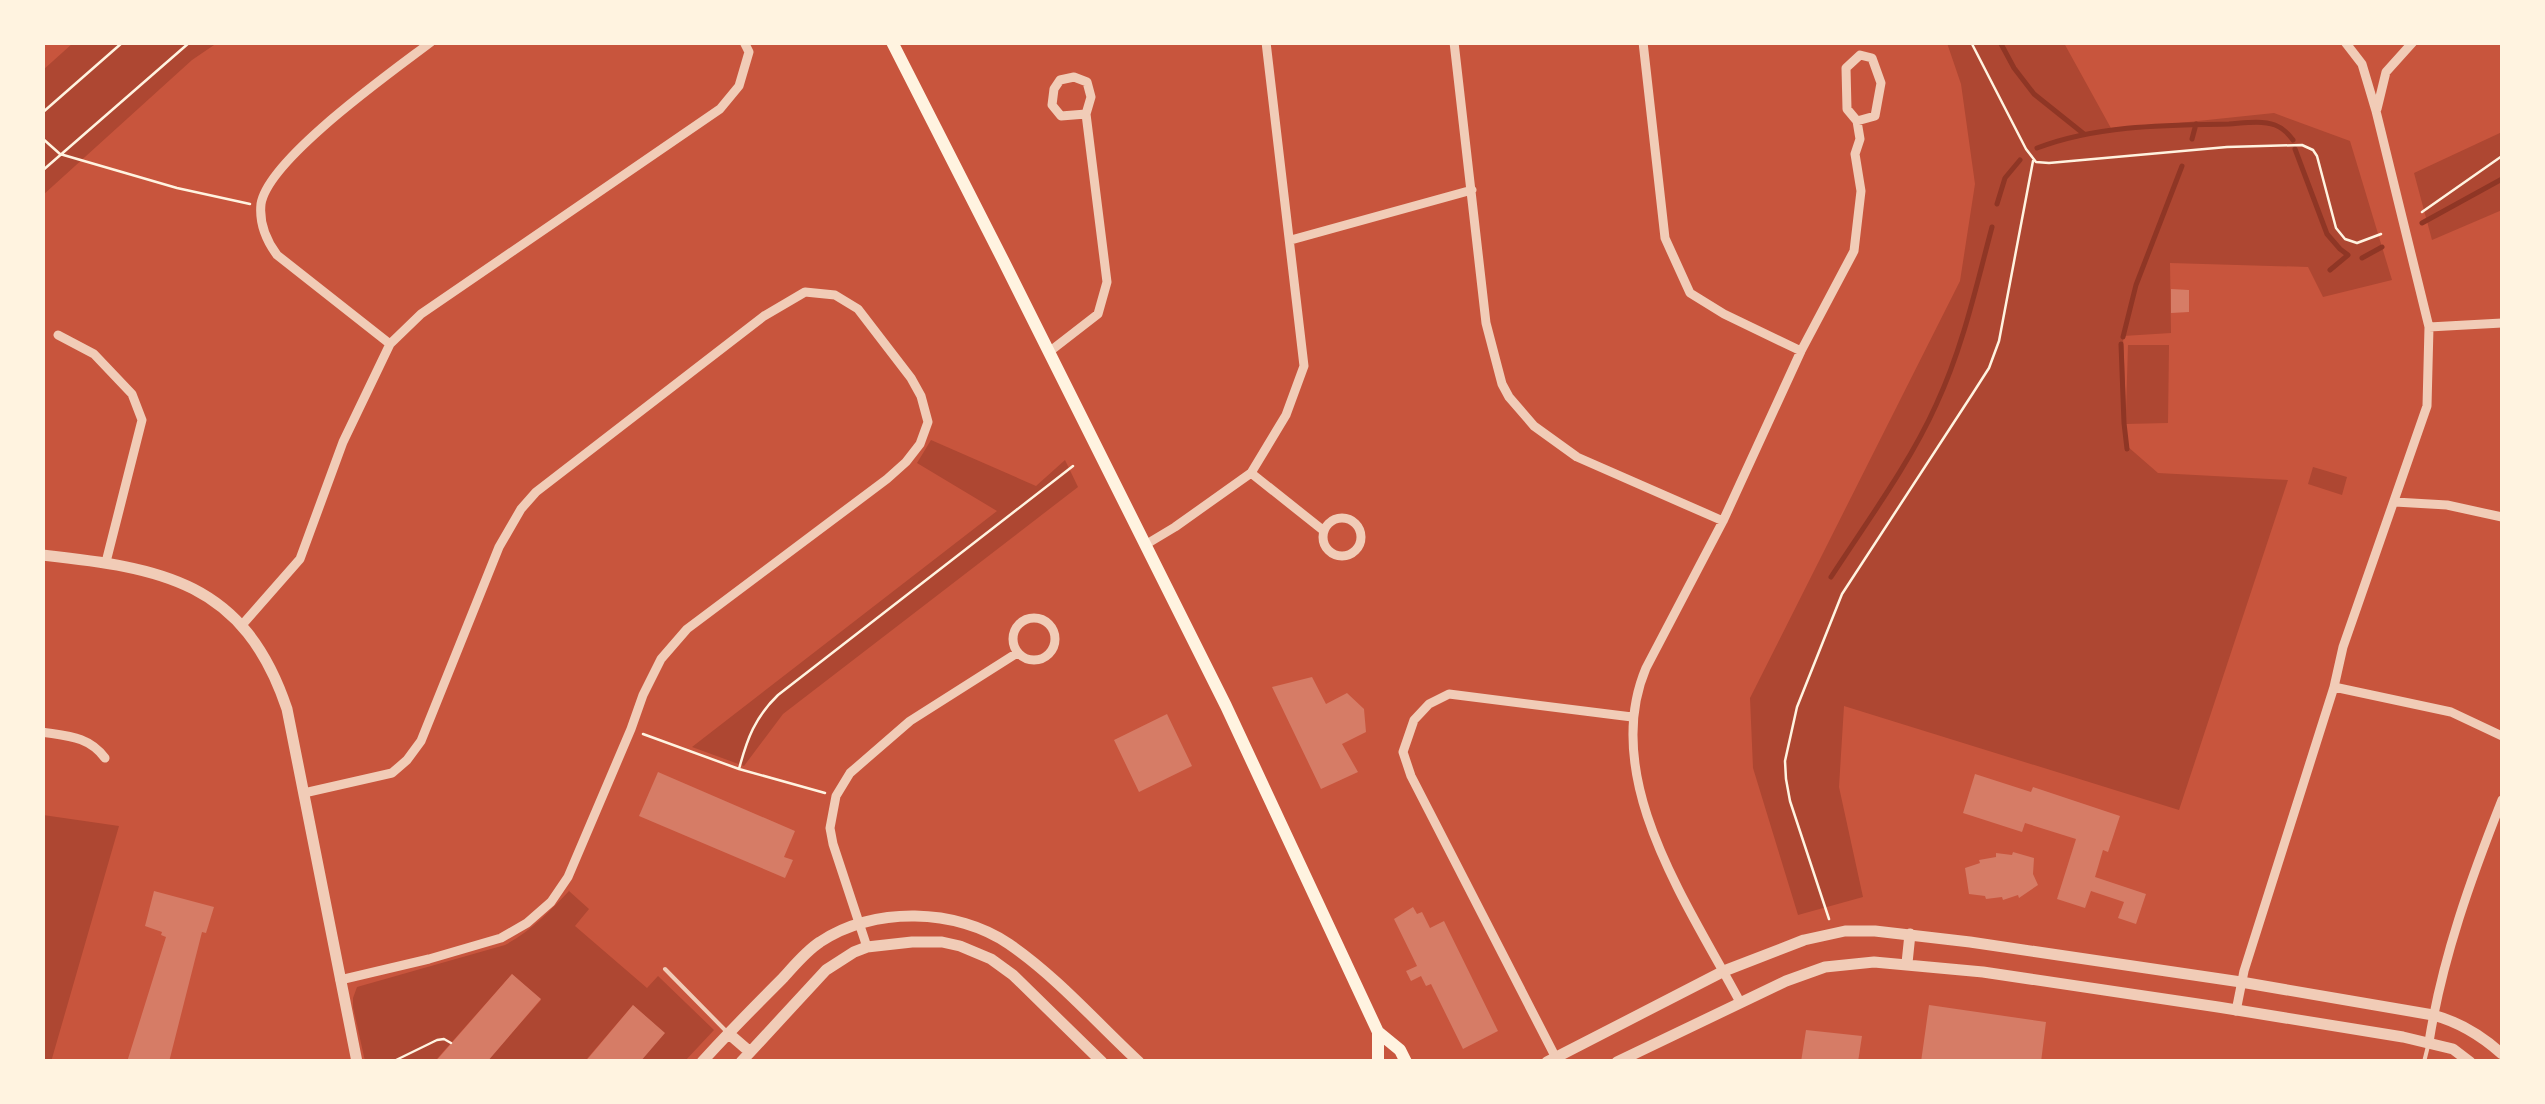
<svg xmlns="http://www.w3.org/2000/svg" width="2545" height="1104" font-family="'Work Sans',sans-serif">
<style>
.green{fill:#ae4732}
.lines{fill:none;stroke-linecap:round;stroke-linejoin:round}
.stream{stroke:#8f3625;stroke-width:5}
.building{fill:#d67c66}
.path{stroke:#fff3e0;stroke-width:2.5}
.service{stroke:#f1ccb7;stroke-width:4}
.minor{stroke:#f1ccb7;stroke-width:9}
.tertiary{stroke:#f1ccb7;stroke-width:11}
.secondary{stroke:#fff3e0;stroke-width:12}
</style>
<rect width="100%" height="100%" fill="#c8553d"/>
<!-- green -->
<path class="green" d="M 73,43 L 217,43 L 192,60 L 43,195 L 43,70 Z
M 1947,43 L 2064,43 L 2112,130 L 2274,113 L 2350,141 L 2392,280 L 2323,297 L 2308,267 L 2170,263 L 2171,333 L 2123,336 L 2126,411 L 2128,345 L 2169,345 L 2168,423 L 2126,424 L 2127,446 L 2158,473 L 2288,480 L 2179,810 L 1844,706 L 1839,787 L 1863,897 L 1798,915 L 1753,768 L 1750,698 L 1960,281 L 1975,184 L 1961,84 Z
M 2502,132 L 2502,210 L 2432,240 L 2414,173 Z
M 931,440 L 1036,486 L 1065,460 L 1078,487 L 783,714 L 744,766 L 692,747 L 997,511 L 917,463 Z
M 2313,467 L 2347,477 L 2342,495 L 2308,484 Z
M 43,815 L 119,826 L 51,1062 L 42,1061 Z
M 569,891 L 589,909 L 575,926 L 647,988 L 658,976 L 714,1030 L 685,1061 L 640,1061 L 664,1033 L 633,1005 L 585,1061 L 487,1061 L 541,1000 L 512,974 L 435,1061 L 365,1061 L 353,1007 L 353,998 L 357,987 L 505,945 C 531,931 549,912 569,891 Z"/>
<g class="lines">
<!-- stream -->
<path class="stream" d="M 2000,42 L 2014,68 L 2034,94 L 2084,134
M 2192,139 L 2196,124
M 2037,148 C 2097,125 2165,125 2229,124 C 2244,123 2261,120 2275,125 C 2283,128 2288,133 2293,140
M 2295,149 L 2327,234 L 2340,249 L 2348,255 L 2330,270
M 1997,204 L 2005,178 L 2020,160
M 2422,223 L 2502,179
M 2362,258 L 2382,247
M 2123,337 L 2136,285 L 2182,166
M 2121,344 L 2124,423 L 2127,449
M 1831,577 C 1866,523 1910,463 1936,405 C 1963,347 1976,287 1992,227"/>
</g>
<!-- building -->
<path class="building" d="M 2171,289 L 2189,290 L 2189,312 L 2171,313 Z
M 1312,677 L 1326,704 L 1347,693 L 1364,709 L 1366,732 L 1342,744 L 1358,772 L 1321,789 L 1272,687 Z
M 1167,714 L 1192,766 L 1139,792 L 1114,740 Z
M 658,772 L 795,831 L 784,857 L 793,860 L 785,878 L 639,816 Z
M 1975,774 L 2031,792 L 2033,787 L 2120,816 L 2108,852 L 2103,850 L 2095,877 L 2146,894 L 2136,924 L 2118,918 L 2124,902 L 2091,891 L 2085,908 L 2057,899 L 2076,839 L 2025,823 L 2022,832 L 1963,813 Z
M 2013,852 L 2034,858 L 2033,874 L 2038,885 L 2019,898 L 2018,895 L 2003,900 L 2002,897 L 1986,899 L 1985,896 L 1969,894 L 1965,868 L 1980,863 L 1979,860 L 1996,857 L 1996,853 L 2012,855 Z
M 154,891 L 214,907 L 206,933 L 202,932 L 169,1062 L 127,1062 L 166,937 L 161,935 L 162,932 L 145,926 Z
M 1413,907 L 1417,914 L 1422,912 L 1430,928 L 1444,921 L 1498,1031 L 1463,1049 L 1431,984 L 1426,986 L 1421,976 L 1411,981 L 1406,971 L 1417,966 L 1394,919 Z
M 512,974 L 541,999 L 487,1062 L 435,1062 Z
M 633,1005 L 665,1033 L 640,1062 L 585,1062 Z
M 1929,1005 L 2046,1022 L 2041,1062 L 1921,1062 Z
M 1806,1030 L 1862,1036 L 1858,1062 L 1801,1062 Z"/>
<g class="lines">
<!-- path -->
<path class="path" d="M 1971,42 L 2026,149 L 2036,162 L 2049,163 L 2227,147 L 2302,145 L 2313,150 L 2317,156 L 2336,228 L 2345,239 L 2357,243 L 2381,234
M 42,113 L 123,42
M 42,138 L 60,154 L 177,188 L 250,204
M 42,171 L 190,42
M 2422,212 L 2502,156
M 643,734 L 739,769 L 825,793
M 739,769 C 747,739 755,717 778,695 L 1073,466
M 1829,919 L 1790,801 L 1786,779 L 1785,761 L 1797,707 L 1842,594 L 1973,393 L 1989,368 L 1999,341 L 2033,161
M 392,1062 L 437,1040 L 444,1039 L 451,1043"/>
<!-- service -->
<path class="service" d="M 665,969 L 725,1030
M 2424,1062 L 2428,1046"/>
<!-- minor -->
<path class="minor" d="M 1454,42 L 1486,323 L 1502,384 L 1509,397 L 1534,426 L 1577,457 L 1723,521
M 1643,42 L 1665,238 L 1690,293 L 1724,314 L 1801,351
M 2377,109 L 2386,72 L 2413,42
M 1291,240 L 1472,190
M 2429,327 L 2502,323
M 58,335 L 94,354 L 132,394 L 142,420 L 106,562
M 390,344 L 277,255 C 266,240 259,223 261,204 C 268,159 393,71 431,42
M 1049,352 L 1098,314 L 1107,282 L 1086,114 L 1091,97 L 1087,82 L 1074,77 L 1060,80 L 1054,89 L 1052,105 L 1061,116 L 1086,114
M 1251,473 L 1324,531
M 2395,502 L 2447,505 L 2502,517
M1323 537a19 19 0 1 1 38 0a19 19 0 1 1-38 0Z
M 1145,545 L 1175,527 L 1251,473 L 1286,415 L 1304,366 L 1266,42
M1013 639a21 21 0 1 1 42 0a21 21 0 1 1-42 0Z
M 242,625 L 300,559 L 343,442 L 390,344 L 421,314 L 720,109 L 739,86 L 749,52 L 744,42
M 2334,687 L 2451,712 L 2502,736
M 42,732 C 67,736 89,736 105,758
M 304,793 L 392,773 L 407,760 L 421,741 L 499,547 L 521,509 L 536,492 L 764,316 L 805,292 L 835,295 L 858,309 L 911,378 L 921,396 L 928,422 L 920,444 L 906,462 L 887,479 L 687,629 L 661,659 L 643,695 L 631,729 L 568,877 L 551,902 L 527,923 L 501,938 L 429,959 L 340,980
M 867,947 L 833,844 L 830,828 L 836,796 L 850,773 L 910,721 L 1017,653
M 1740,1002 C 1689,906 1599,779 1646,668 L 1723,521 L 1801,351 L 1854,251 L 1861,191 L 1855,154 L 1860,139 L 1857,121 L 1847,109 L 1846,68 L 1860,55 L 1872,58 L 1881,83 L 1875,116 L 1857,121
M 2236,1011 L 2244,971 L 2334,687 L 2343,647 L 2427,406 L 2429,327 L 2376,111 L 2362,64 L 2345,42
M 2429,1042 C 2442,959 2471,878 2502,800
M 1557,1060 L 1411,776 L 1403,752 L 1414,720 L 1429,704 L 1449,694 L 1632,717"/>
<!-- tertiary -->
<path class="tertiary" d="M 42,555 C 162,568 244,581 287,709 L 357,1062
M 1907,963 L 1910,934
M 728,1033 L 750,1052
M 702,1062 C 728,1033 755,1006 782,979 C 794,966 806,951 820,942 C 873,906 957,908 1009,944 C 1057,977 1096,1022 1139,1062
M 741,1062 L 826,970 L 854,952 L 867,947 L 912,942 L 942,942 L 960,946 L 991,959 L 1013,975 L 1102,1062
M 1547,1062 L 1724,971 L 1804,940 L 1845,931 L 1875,931 L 1970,942 L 2241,982 L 2433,1015 C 2459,1022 2482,1036 2502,1054
M 1617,1062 L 1786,981 L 1825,967 L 1874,962 L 1983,972 L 2218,1007 L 2403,1037 L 2453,1049 L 2470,1062"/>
<!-- secondary -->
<path class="secondary" d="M 892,42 L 1003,260 L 1226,706 L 1378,1032 L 1378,1062
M 1378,1032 L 1400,1050 L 1406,1062"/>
</g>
<!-- border -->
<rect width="2545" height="1104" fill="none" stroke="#fff3e0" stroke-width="90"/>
</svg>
